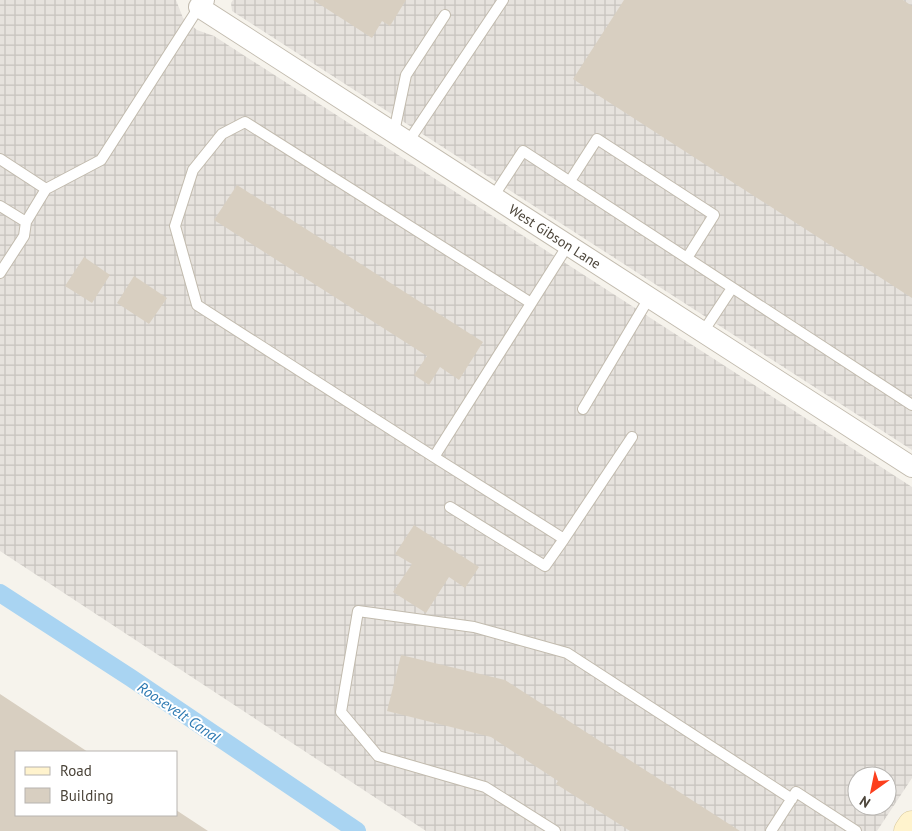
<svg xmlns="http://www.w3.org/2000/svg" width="912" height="831" font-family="'PT Sans',sans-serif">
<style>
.industrial{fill:url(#industrial-grid);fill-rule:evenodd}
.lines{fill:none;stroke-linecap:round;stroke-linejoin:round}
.canal{stroke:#a9d4f2;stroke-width:18}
.building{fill:#d8cfc1}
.lane-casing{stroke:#c2bbae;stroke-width:12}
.street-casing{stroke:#c2bbae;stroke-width:22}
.secondary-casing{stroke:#d6c79b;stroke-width:29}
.lane{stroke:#fff;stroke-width:10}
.street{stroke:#fff;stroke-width:20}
.secondary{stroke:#fff3cd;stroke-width:28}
.labels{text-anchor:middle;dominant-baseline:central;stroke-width:4;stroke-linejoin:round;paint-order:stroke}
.street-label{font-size:14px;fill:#4b4439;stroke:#fff}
.water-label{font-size:15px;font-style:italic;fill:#2e7ab2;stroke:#fff}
</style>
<defs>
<pattern id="industrial-grid" width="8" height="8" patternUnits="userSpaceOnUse" patternTransform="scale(1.25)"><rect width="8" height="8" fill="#e6e2dd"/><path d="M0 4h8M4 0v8" fill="none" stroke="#c7c3be"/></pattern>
</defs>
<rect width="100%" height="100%" fill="#f6f3ec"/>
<!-- industrial -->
<path class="industrial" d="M 0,0 L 176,0 L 183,18 L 197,30 L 214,36 L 912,487 L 912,778 L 877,831 L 426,831 L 0,551 ZM 857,776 L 887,776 L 887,806 L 857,806 Z
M 233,0 L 912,0 L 912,450 L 232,11 L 231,3 Z"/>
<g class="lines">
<!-- canal -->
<path class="canal" d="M 0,593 L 131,678 L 357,831"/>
</g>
<!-- building -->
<path class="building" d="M 313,0 L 406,0 L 390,26 L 382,21 L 372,38 Z
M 624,0 L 903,0 L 912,6 L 912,298 L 573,79 Z
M 237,185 L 483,342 L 459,380 L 440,367 L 429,385 L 414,375 L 427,356 L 214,220 Z
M 84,257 L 110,275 L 92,303 L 65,286 Z
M 134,276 L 167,298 L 149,324 L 117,303 Z
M 414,525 L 479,567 L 465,588 L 449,577 L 426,613 L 393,592 L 412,564 L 395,554 Z
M 401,655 L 505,680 L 740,831 L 630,831 L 556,784 L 558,781 L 491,737 L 387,711 Z
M 0,694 L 88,752 L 16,752 L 16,815 L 176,815 L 176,810 L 208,831 L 0,831 Z"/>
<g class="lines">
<defs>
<path id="lane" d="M 394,132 L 406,75 L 445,15
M 408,142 L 503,0
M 0,159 L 46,189 L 101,160 L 199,7
M 570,181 L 597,139 L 714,215 L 687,258
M 493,197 L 523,151 L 912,405
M 0,206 L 26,222
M 0,273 L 24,236 L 26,222 L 46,189
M 531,303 L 245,122 L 222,134 L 193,170 L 175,226 L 197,305 L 434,457 L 568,245
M 703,332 L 732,288
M 583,409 L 649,298
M 434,457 L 564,539 L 545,566 L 450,507
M 564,539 L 632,437
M 555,831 L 485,787 L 378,756 L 341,712 L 358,611 L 474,627 L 567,653 L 792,799
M 771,831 L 796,792 L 856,831"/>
<g id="street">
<path id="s1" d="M 204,0 L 199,7 L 912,467"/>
</g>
<path id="secondary" d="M 908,831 L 912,825"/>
</defs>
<!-- lane casing -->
<use href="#lane" class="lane-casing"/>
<!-- street casing -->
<use href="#street" class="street-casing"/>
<!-- secondary casing -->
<use href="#secondary" class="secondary-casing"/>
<!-- lane -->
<use href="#lane" class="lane"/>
<!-- street -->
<use href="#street" class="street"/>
<!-- secondary -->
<use href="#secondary" class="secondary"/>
</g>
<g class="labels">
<!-- street labels -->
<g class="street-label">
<text stroke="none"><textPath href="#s1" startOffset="432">West Gibson Lane</textPath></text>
</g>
<!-- water labels -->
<g class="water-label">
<text transform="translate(179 712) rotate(34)">Roosevelt Canal</text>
</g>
</g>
<!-- legend -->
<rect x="15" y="751" width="162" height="65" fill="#ffffff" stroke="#b7b4b0"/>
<rect x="25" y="767" width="25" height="8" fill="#fff3cd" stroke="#b7b4b0"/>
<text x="60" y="776" font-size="15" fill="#4b4439">Road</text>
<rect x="25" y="788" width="25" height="15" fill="#d8cfc1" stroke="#b7b4b0"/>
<text x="60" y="801" font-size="15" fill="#4b4439">Building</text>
<!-- north arrow -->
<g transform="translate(872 791) rotate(213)"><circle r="24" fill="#ffffff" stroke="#b7b4b0"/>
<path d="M0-4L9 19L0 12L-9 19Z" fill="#fc3f1d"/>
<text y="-8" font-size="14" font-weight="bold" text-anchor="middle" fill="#4b4439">N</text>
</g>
</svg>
